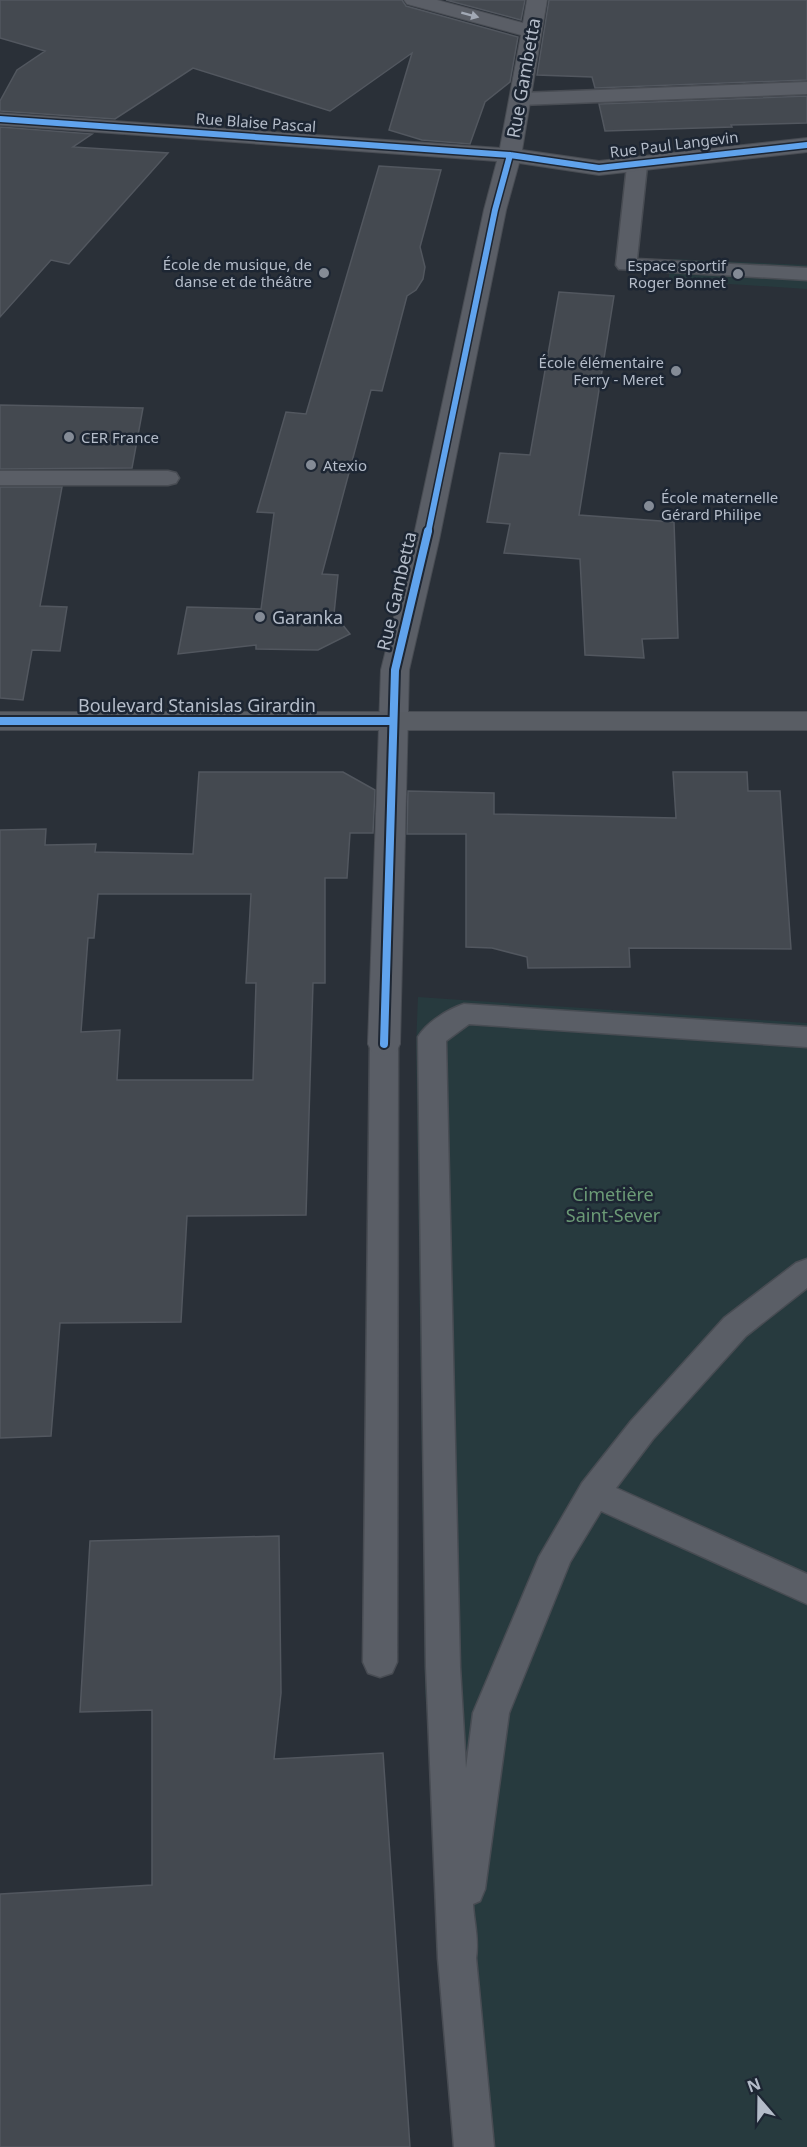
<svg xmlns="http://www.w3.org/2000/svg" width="807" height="2147" font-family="'Noto Sans',sans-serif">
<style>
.green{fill:#273a3e}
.building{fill:#444950;stroke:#52575f;stroke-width:1.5;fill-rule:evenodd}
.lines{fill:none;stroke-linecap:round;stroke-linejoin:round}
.service-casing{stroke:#484c53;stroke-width:3}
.minor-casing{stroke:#484c53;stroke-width:2}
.secondary-casing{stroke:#484c53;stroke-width:2}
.service{fill:#5a5e66;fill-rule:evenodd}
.minor{fill:#5a5e66;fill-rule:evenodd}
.secondary{fill:#595d64;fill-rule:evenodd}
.cycleway-far1-casing{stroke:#1d2633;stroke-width:9}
.cycleway-casing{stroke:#1d2633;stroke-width:12}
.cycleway-far1{stroke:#60a3ed;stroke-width:6}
.cycleway{stroke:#60a3ed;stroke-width:8}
.oneway{fill:#a2a9b5}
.poi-dot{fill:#848b96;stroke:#1d2633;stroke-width:2}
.labels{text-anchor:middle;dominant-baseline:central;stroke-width:5;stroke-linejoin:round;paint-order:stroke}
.far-street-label{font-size:15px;fill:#b4bcc9;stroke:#1d2633}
.far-poi-label{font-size:15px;fill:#b4bcc9;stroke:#1d2633;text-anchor:end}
.street-label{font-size:18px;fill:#b4bcc9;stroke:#1d2633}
.poi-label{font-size:18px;fill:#b4bcc9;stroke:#1d2633;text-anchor:start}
.park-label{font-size:18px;fill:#6b9a76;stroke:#1d2633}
</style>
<rect width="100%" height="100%" fill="#2a3038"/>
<!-- green -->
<path class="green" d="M 673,259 L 807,265 L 807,289 L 669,280 L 669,267 Z
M 418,997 L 807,1023 L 807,2147 L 460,2147 L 425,1690 L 416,1045 Z"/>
<!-- building -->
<path class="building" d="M 0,0 L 402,0 L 406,6 L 518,37 L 510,82 L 485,102 L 470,144 L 422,140 L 389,130 L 412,53 L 330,111 L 193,68 L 115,119 L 0,111 L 0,101 L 17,70 L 45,51 L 0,38 Z
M 446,0 L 525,0 L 521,20 Z
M 549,0 L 807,0 L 807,80 L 595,88 L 592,77 L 537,75 Z
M 807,96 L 807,123 L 731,125 L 732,127 L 605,131 L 599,104 Z
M 0,127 L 92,134 L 73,147 L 168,153 L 69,264 L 51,260 L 0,317 Z
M 379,166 L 441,170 L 420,247 L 425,267 L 423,279 L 416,290 L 407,296 L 382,391 L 371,390 L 322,574 L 338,575 L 334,614 L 350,634 L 318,650 L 256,649 L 256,645 L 178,654 L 187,607 L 261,609 L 274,513 L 257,512 L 286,412 L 306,414 Z
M 559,292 L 614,296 L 579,515 L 674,522 L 678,638 L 642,639 L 644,658 L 585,655 L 580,559 L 504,553 L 510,524 L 487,522 L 500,453 L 530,455 Z
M 0,405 L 143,408 L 132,468 L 0,469 Z
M 0,487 L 62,487 L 40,606 L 67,607 L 60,651 L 32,650 L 23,700 L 0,698 Z
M 199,772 L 343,772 L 375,790 L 373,833 L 350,833 L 347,878 L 325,878 L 325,983 L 313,983 L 306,1215 L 187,1216 L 181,1322 L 60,1323 L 51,1436 L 0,1438 L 0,830 L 46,829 L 45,845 L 96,844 L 95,852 L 193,854 ZM 98,894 L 251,894 L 246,983 L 256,983 L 253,1080 L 117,1080 L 120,1030 L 81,1032 L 88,938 L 94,938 Z
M 673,772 L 747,772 L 748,791 L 780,791 L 791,949 L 629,948 L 630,967 L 528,968 L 527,957 L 492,948 L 466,947 L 466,834 L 407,834 L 408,791 L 494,793 L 494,814 L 676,818 Z
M 279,1536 L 281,1693 L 274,1759 L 383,1753 L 410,2147 L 0,2147 L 0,1894 L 152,1885 L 152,1710 L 80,1712 L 90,1541 Z"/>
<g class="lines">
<defs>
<path id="service" d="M 807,82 L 807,94 L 520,105 L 511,99 L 520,93 Z
M 637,160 L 647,166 L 637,259 L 807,268 L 807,280 L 619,269 L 616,265 L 627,166 Z
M 0,471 L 168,471 L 176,473 L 179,478 L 176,483 L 168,485 L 0,485 Z
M 464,1004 L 807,1027 L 807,1047 L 469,1024 L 446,1041 L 460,1667 L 466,1768 L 473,1713 L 539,1557 L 582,1483 L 631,1421 L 724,1318 L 796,1263 L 807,1259 L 807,1288 L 746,1336 L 653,1439 L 616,1488 L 807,1574 L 807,1604 L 601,1511 L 570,1562 L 509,1713 L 485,1889 L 480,1901 L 473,1904 C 474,1923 479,1939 476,1958 L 494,2147 L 454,2147 L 438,1958 L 426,1667 L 418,1037 C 426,1023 448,1009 464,1004 Z
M 384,1034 L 394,1037 L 398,1044 L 397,1662 L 392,1673 L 380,1677 L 368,1673 L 363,1662 L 370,1044 L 374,1037 Z"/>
<path id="minor" d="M 404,0 L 437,0 L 523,23 L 527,0 L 547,0 L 522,150 L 599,161 L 807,138 L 807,152 L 599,175 L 519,163 L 506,210 L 439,540 L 409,670 L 400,1044 L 396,1052 L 384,1056 L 372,1052 L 368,1044 L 381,670 L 413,540 L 484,210 L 497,161 L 0,125 L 0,113 L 500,148 L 521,35 L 407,4 Z"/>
<path id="secondary" d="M 0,712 L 807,712 L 807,730 L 0,730 Z"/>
</defs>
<!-- service casing -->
<use href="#service" class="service-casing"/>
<!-- minor casing -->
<use href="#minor" class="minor-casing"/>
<!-- secondary casing -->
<use href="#secondary" class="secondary-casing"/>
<!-- service -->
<use href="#service" class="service"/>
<!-- minor -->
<use href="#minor" class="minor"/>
<!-- secondary -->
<use href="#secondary" class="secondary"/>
<defs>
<path id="cycleway-far1" d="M 0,119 L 510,155 L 599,168 L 807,145
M 428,533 L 495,210 L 510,155"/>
<path id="cycleway" d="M 0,721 L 393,721
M 384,1044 L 395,670 L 428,531"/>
</defs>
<!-- cycleway-far1 casing -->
<use href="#cycleway-far1" class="cycleway-far1-casing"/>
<!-- cycleway casing -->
<use href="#cycleway" class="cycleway-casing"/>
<!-- cycleway-far1 -->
<use href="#cycleway-far1" class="cycleway-far1"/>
<!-- cycleway -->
<use href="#cycleway" class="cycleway"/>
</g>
<!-- one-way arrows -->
<defs><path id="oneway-solid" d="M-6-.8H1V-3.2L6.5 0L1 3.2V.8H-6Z" transform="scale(1.5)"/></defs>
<use class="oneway" href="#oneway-solid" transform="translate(470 15) rotate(15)"/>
<!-- markers -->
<g class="poi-dot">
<circle cx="324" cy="273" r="6"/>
<circle cx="738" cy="274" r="6"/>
<circle cx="676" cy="371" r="6"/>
<circle cx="69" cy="437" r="6"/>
<circle cx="311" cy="465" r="6"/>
<circle cx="649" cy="506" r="6"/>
<circle cx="260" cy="617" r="6"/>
</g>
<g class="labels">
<!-- far-street labels -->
<g class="far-street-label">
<text transform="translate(256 122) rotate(4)">Rue Blaise Pascal</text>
<text transform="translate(674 144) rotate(-7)">Rue Paul Langevin</text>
</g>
<!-- far-poi labels -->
<g class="far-poi-label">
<text x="312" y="264">École de musique, de<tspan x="312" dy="17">danse et de théâtre</tspan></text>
<text x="726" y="265">Espace sportif<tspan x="726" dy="17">Roger Bonnet</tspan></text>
<text x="664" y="362">École élémentaire<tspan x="664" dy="17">Ferry - Meret</tspan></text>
<text x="81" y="437" text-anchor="start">CER France</text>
<text x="323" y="465" text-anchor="start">Atexio</text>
<text x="661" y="497" text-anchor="start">École maternelle<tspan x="661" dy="17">Gérard Philipe</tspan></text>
</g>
<!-- street labels -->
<g class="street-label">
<text transform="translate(523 78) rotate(-80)">Rue Gambetta</text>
<text transform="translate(396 591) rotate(-77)">Rue Gambetta</text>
<text x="197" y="705">Boulevard Stanislas Girardin</text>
</g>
<!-- poi labels -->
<g class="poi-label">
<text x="272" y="617">Garanka</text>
</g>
<!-- park labels -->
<g class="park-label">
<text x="613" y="1194">Cimetière<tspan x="613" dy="21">Saint-Sever</tspan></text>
</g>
</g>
<!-- north arrow -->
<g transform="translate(759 2099) rotate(340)" stroke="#1d2633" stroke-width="4.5" paint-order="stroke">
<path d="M0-4.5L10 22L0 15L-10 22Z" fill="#b4bcc9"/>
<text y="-9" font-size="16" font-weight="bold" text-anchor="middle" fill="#b4bcc9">N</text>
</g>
</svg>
